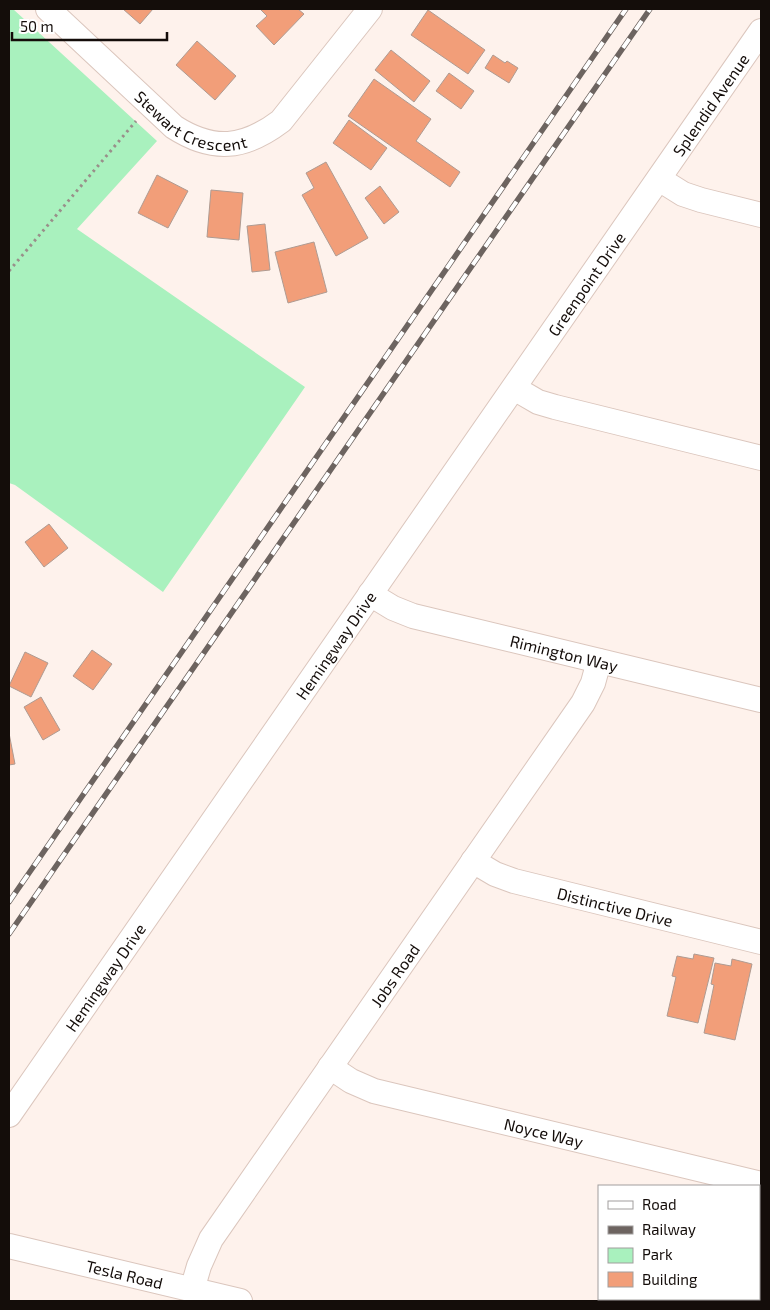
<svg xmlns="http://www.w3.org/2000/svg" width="770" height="1310" font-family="'Exo 2',sans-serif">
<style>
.green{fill:#a9f1be}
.building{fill:#f29e79;stroke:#ae9b92}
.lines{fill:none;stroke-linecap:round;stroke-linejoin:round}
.minor-casing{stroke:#dbc6bd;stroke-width:26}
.path{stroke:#998f8a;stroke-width:3;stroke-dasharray:2.5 4;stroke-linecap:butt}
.minor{stroke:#fff;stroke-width:24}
.rail-casing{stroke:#6d6460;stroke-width:5.5}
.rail{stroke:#fff;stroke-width:4;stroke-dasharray:11;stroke-linecap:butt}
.labels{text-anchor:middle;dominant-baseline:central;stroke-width:5;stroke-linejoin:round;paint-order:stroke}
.street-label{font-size:16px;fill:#140d0a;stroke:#fff}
</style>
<rect width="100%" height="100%" fill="#fef2ec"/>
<!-- green -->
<path class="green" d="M 9,9 L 13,9 L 157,141 L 77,229 L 305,387 L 163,592 L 15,485 L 9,483 Z"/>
<!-- building -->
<path class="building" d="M 123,9 L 153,9 L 140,24 Z
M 260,9 L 298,9 L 304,14 L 274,45 L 256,26 L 267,16 Z
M 428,10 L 485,50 L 468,74 L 411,35 Z
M 197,41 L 236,76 L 215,100 L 176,65 Z
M 391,50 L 430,81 L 414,102 L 375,70 Z
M 493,55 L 505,63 L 507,61 L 518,68 L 509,83 L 485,68 Z
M 449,73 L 474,91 L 461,109 L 436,91 Z
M 374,79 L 431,119 L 416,141 L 460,172 L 450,187 L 348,116 Z
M 349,120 L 387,148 L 371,170 L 333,143 Z
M 326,162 L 368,238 L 336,256 L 302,195 L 314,188 L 306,173 Z
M 157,175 L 188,191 L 168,228 L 138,213 Z
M 380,186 L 399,212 L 384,224 L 365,198 Z
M 211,190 L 243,193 L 239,240 L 207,237 Z
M 265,224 L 270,270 L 252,272 L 247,226 Z
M 314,242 L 327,292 L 288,303 L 275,252 Z
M 49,524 L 68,548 L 44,567 L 25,542 Z
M 92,650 L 112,664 L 93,690 L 73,676 Z
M 25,652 L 48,663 L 31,697 L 9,686 Z
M 41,697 L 60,730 L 43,740 L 24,707 Z
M 9,733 L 15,764 L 9,765 Z
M 694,954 L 714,958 L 698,1023 L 667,1016 L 676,977 L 672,976 L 677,956 L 693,959 Z
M 732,959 L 752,964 L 735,1040 L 704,1033 L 714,985 L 711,984 L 715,963 L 731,966 Z"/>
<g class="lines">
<defs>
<g id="minor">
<path id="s1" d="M 48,9 L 174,127 C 213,152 244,149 281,121 L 370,9"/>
<path d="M 659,179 L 683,194 L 701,200 L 761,215"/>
<path d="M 514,388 L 538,402 L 555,407 L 761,458"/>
<path id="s2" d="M 370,594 L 393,608 L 413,616 L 761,700"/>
<path id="s3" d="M 473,861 L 495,874 L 514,881 L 761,942"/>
<path id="s4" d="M 330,1067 L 351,1081 L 374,1091 L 761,1184"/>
<path id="s5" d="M 9,1115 L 761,31"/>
<path id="s6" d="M 9,1246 L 240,1301"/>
<path id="s7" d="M 192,1290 L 199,1266 L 211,1239 L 583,703 L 593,683 L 599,661"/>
</g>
</defs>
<!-- minor casing -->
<use href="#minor" class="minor-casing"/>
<!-- path -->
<path class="path" d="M 9,271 L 136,121"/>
<!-- minor -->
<use href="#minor" class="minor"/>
<defs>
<path id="rail" d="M 9,902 L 626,9
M 9,934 L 650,9"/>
</defs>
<!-- rail casing -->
<use href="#rail" class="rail-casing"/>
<!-- rail -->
<use href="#rail" class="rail"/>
</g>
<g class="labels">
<!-- street labels -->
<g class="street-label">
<text stroke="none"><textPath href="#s5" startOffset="1230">Splendid Avenue</textPath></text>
<text stroke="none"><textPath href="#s1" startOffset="186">Stewart Crescent</textPath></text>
<text stroke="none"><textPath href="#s5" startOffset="1012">Greenpoint Drive</textPath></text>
<text stroke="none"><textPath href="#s5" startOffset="572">Hemingway Drive</textPath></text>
<text stroke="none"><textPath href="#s2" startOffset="204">Rimington Way</textPath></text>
<text stroke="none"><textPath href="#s3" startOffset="150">Distinctive Drive</textPath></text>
<text stroke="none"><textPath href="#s7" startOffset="376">Jobs Road</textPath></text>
<text stroke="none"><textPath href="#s5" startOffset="168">Hemingway Drive</textPath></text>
<text stroke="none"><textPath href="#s4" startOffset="225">Noyce Way</textPath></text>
<text stroke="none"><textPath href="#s6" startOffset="119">Tesla Road</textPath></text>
</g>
</g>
<!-- border -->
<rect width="770" height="1310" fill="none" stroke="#140d0a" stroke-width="20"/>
<!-- legend -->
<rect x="598" y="1185" width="162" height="115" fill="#ffffff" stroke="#a19e9d"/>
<rect x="608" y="1201" width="25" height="8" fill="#ffffff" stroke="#a19e9d"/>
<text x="642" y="1210" font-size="15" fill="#140d0a">Road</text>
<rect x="608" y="1226" width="25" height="8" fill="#6d6460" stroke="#a19e9d"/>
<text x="642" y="1235" font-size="15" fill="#140d0a">Railway</text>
<rect x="608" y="1248" width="25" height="15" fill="#a9f1be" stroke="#a19e9d"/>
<text x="642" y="1260" font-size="15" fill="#140d0a">Park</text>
<rect x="608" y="1272" width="25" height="15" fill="#f29e79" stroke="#a19e9d"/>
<text x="642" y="1285" font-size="15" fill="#140d0a">Building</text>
<!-- scale -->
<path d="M12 32v8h155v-8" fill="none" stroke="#140d0a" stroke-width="2.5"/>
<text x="20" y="32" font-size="15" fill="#140d0a" stroke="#ffffff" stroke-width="4" paint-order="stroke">50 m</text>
</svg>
